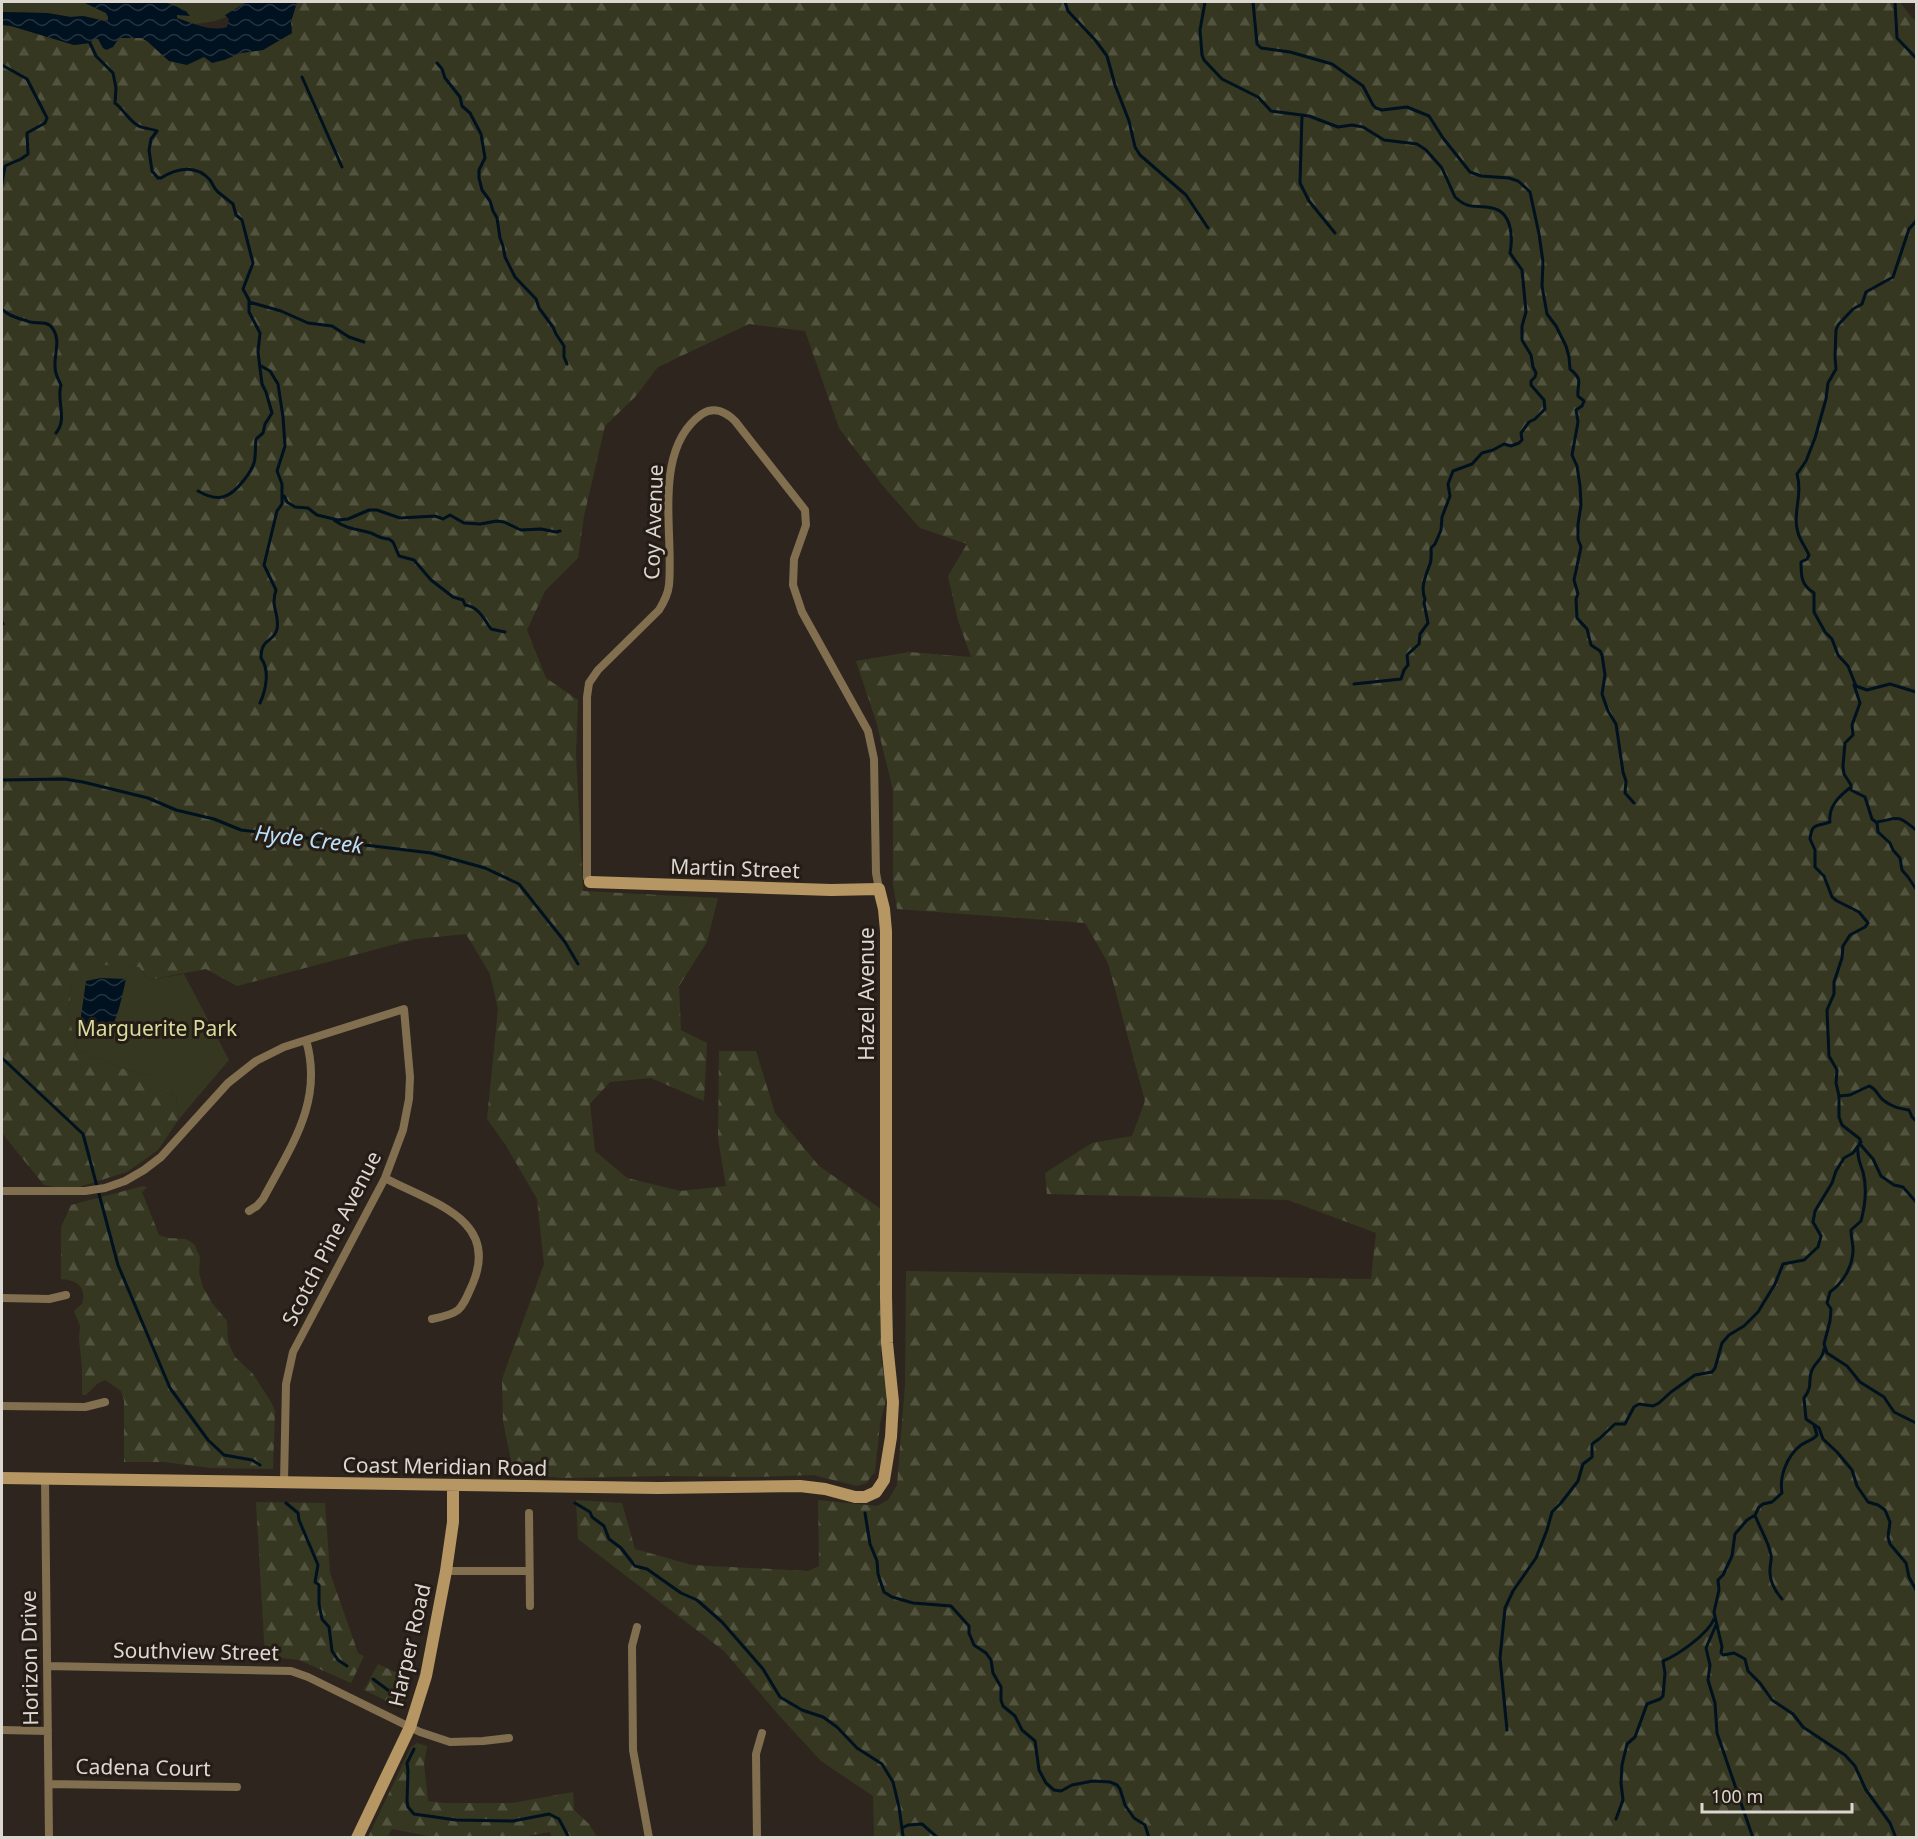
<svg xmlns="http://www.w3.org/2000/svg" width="1918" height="1839" font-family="'Noto Sans',sans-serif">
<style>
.green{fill:#353720}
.forest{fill:url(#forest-firs)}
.water{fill:url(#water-waves)}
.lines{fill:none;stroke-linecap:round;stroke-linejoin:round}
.stream{stroke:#00111f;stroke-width:3}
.street{stroke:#826f50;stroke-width:8}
.secondary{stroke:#b69764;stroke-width:12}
.labels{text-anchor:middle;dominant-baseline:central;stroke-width:6;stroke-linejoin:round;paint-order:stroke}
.street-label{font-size:21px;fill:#dcd7d1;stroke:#241c15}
.park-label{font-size:21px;fill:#d5dc9c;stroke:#241c15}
.water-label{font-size:22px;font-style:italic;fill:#bce0f8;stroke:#241c15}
</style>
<defs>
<pattern id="forest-firs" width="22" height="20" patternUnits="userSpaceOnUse" patternTransform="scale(1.5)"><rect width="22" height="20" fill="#353720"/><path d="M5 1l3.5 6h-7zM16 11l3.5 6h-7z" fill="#52533f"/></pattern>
<pattern id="water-waves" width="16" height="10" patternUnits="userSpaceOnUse" patternTransform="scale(1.5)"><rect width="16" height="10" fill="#00111f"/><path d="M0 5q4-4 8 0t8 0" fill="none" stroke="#25333e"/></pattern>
</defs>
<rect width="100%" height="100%" fill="#2e261e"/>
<!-- green -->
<path class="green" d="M 2,2 L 83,2 L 106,13 L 108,17 L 108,20 L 105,21 L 83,16 L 71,17 L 47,13 L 2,12 Z
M 129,2 L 249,2 C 239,9 228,18 215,21 C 201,24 186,24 172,28 Z
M 89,963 L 139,967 L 148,980 L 184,974 L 229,1060 L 179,1119 L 176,1097 L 153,1076 L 120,1068 L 78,1050 L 68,1015 L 72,983 Z"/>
<!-- forest -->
<path class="forest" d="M 297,2 L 1900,2 L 1912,18 L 1916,20 L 1916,1837 L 874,1837 L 873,1796 L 821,1761 L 777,1713 L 724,1651 L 578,1539 L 576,1500 L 622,1503 L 635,1549 L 692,1565 L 808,1571 L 819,1566 L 818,1500 L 877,1506 L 888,1500 L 897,1485 L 905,1385 L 906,1271 L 1371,1279 L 1376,1233 L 1288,1200 L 1047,1194 L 1045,1173 L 1092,1143 L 1132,1136 L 1145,1101 L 1108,963 L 1085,923 L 897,909 L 893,884 L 893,790 L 876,721 L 856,661 L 909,652 L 971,657 L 958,620 L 948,576 L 967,544 L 920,528 L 883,486 L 839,428 L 805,331 L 749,324 L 658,367 L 635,397 L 605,426 L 584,516 L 578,558 L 545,591 L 527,630 L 546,678 L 578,700 L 576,754 L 583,891 L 718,898 L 707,942 L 679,986 L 681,1030 L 707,1043 L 704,1101 L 651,1078 L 610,1082 L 590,1104 L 595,1151 L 627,1178 L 681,1191 L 726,1186 L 718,1138 L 719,1051 L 756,1051 L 775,1113 L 819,1166 L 881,1209 L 881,1357 L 887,1396 L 880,1424 L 875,1472 L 866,1483 L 857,1486 L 813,1475 L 754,1477 L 663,1476 L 562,1478 L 511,1473 L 511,1460 L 503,1422 L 502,1379 L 544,1264 L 537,1199 L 505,1144 L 487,1119 L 498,1009 L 490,974 L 466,934 L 415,939 L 237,986 L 206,969 L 148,980 L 139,967 L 89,964 L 72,984 L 68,1015 L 78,1050 L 120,1068 L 153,1076 L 176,1097 L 179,1119 L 158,1150 L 127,1172 L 69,1190 L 44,1185 L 2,1133 L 2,25 L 11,26 L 74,45 L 90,43 L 95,38 L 99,39 L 103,48 L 113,47 L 119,38 L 141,38 L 147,41 L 169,61 L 204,57 L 224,60 L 241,53 L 263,50 L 292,33 L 291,22 Z
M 143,1186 L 147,1187 L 142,1192 L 159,1235 L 168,1238 L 186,1239 L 194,1244 L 200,1257 L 199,1273 L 203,1287 L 212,1303 L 227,1321 L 228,1342 L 235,1357 L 253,1374 L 271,1402 L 275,1411 L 273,1469 L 211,1468 L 164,1462 L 124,1462 L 124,1400 L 121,1391 L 105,1380 L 97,1384 L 86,1395 L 82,1395 L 82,1367 L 79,1339 L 80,1326 L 74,1311 L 82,1304 C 87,1287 77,1280 61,1279 L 61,1227 L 71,1205 Z
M 256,1502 L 325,1503 L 330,1573 L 358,1653 L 364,1656 L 351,1683 L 299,1660 L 265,1656 Z
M 378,1664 L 410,1679 L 403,1703 L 397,1706 L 364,1690 Z
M 417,1743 L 427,1746 L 424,1764 L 428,1801 L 444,1803 L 512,1803 L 573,1792 L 574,1810 L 589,1824 L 597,1837 L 552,1837 L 550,1832 L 520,1837 L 438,1838 L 392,1829 L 387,1837 L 368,1837 L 411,1747 Z"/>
<!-- water -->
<path class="water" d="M 83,2 L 165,2 L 185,10 L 190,16 L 177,15 L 177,18 C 192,23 211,32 227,27 L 229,19 L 225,15 L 247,2 L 297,2 L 291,22 L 292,33 L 263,50 L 241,53 L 224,60 L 212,63 L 204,57 L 187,65 L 169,61 L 147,41 L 141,38 L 119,38 L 113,47 L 106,50 L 103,48 L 98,39 L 95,38 L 90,43 L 74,45 L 11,26 L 2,25 L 2,12 L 47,13 L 71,17 L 83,16 L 105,21 L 108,20 L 108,17 L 106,13 Z
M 101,978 L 126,979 C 122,996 117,1026 104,1037 L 85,1032 L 81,1016 L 86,981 Z"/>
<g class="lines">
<!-- stream -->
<path class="stream" d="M 1065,2 L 1068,11 L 1096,41 L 1107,56 L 1115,85 L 1129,121 L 1135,147 L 1140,155 L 1186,195 L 1208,228
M 1205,2 L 1200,30 L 1202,55 L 1204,60 L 1222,79 L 1258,97 L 1271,111 L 1309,116 L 1338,127 L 1352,125 L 1363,127 L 1384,140 L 1417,144 L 1426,150 L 1442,168 L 1455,197 C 1470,211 1476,204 1492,208 C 1512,212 1513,237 1510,253 L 1522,270 L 1526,312 L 1522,326 L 1522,340 L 1531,355 L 1533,367 L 1536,373 L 1535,377 L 1531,381 L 1531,385 L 1544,400 L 1545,409 L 1535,419 L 1529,422 L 1521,433 L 1522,440 L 1519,443 L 1511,446 L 1504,444 L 1493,450 L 1482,453 L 1472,464 L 1453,471 L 1448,484 L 1450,496 L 1442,517 L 1441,530 L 1435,544 L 1431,548 C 1431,553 1432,559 1430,564 C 1426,575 1420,587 1425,599 L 1424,603 L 1428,623 L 1420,634 L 1419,644 L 1407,655 L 1408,665 L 1404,670 L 1401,679 L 1354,684
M 1253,2 L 1257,44 L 1261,48 L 1290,52 L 1332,64 L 1363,86 L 1373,105 L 1376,108 L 1382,110 L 1407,107 L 1429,116 L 1443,138 L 1470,172 L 1481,176 L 1509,178 L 1518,181 L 1527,189 L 1530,192 L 1539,234 L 1543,262 L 1542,286 L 1547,314 L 1556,326 L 1566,346 L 1569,357 L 1570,369 C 1584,381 1577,381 1578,396 L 1584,401 L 1582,406 L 1576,410 L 1578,422 L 1572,455 L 1577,466 L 1580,486 L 1581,505 L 1578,524 L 1578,539 L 1581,547 L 1574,580 L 1578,594 L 1576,599 L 1577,618 L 1587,629 L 1591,645 L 1600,651 L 1602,655 L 1605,675 L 1602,694 L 1608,711 L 1616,724 L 1623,772 L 1626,781 L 1625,793 L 1634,803
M 1895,2 L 1897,38 L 1916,58
M 90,43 L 96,56 L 113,73 L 116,88 L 115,103 C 124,110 128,119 137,125 C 143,129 150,128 157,131 L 151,139 L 149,150 L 152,171 L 158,178 L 161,178 C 177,168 196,164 210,180 C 213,184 214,189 218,192 C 223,196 228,200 233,204 L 236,215 L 242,220 L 253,263 L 243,289 L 249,300 L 249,312 L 260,333 L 258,352 L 262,384 L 266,392 L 272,413 L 265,424 L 263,433 L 256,439 C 255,447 256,456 254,463 C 252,469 248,475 244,480 C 230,498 219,503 198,491
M 437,63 L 442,69 L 445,78 L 460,97 L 462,106 L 470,113 L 481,134 L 485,158 L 479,170 L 479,178 L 482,190 L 490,201 L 493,211 L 497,218 L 500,238 L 503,246 L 505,257 L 515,277 L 536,299 L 539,308 L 553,327 L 556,334 L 564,346 L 564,357 L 567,364
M 2,65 L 27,79 L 47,118 L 45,123 L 27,133 L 28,154 L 21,159 L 5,166 L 2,184
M 302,77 L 342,167
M 1302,115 L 1300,183 L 1309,201 L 1335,233
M 1916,221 L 1909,229 L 1893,277 L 1866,292 L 1862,304 L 1853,309 L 1838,325 L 1836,330 L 1835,357 L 1836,369 L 1828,383 L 1826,399 L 1815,438 L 1806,461 L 1797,474 C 1803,495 1792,514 1798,533 C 1800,540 1806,548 1809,555 L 1807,559 L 1801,562 C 1801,576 1801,585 1814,593 L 1814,612 L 1825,632 L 1832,639 L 1838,655 L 1848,666 L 1856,686 L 1867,690 L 1890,684 L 1916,692
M 249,302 L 281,311 L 308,323 L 332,326 L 349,337 L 364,342
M 2,309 C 8,316 18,318 27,321 C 35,325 47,319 53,329 C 61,341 54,354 55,367 C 55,374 58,379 61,385 C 56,400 68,419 56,433
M 284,496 L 287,502 L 295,507 L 308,508 L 317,515 L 338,520 L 348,519 L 369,510 L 377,510 L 400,518 L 435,516 L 443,519 L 450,515 L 464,523 L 480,524 L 497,521 L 504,522 L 521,530 L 541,529 L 556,532 L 560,531
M 334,520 C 346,529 357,529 371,533 C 378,536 381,539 389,539 L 393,542 L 399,556 L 414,560 L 431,580 L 444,590 L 453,597 L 463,600 L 465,605 C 479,607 484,619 491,629 L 505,632
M 2,622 L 3,624
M 1854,685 L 1860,703 L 1852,725 L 1853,735 L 1845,743 L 1843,766 L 1844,774 L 1851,785 L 1851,790 L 1865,797 L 1872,819 L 1877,823 L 1878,832 L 1890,843 L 1893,850 L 1900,858 L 1902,870 L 1908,877 L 1916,889
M 260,703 C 266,690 270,670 261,658 C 261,637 274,643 277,629 C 280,614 270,608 276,590 L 264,565 L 277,511 L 282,504 L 282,484 L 277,471 L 285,446 L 283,417 L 278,384 L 270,371 L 261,366
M 2,780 L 64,779 L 83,782 L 148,798 L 176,810 L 214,819 L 241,830 L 431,853 L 485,868 L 519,884 L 565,942 L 578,964
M 1851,787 C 1839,796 1828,807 1830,822 C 1817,827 1812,822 1810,839 L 1815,850 L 1815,867 L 1824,876 L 1832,897 L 1837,901 L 1859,912 L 1868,923 L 1865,927 L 1850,935 L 1843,946 L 1842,958 L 1834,982 L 1834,994 L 1827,1010 L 1829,1056 L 1837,1070 L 1836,1083 L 1839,1096 L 1839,1117 L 1842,1125 L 1860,1139 L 1860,1144 L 1873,1159 L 1881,1176 L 1894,1185 L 1903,1187 L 1916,1202
M 1877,822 C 1900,818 1897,814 1916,830
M 2,1058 L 83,1134 L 118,1265 L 170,1388 L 208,1440 L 224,1455 L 252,1460 L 260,1465
M 1839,1096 L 1850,1095 L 1869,1086 C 1877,1089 1877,1095 1883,1100 C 1892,1107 1898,1108 1909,1110 L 1912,1117 L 1916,1121
M 1858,1148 C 1857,1158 1860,1163 1863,1172 C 1867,1187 1865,1206 1861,1221 L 1851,1230 C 1851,1237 1853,1243 1853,1250 C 1853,1266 1843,1283 1830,1292 L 1827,1303 L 1831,1309 L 1830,1321 L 1824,1344 L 1827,1353 L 1847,1366 L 1860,1382 L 1884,1397 L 1894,1412 L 1916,1423
M 1824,1349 C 1822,1361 1816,1361 1812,1370 C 1807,1380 1814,1385 1804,1398 L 1806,1419 L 1819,1428 L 1823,1439 L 1837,1452 L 1852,1470 L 1857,1486 L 1868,1502 L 1878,1505 L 1885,1510 L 1890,1522 L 1888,1537 L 1890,1544 L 1906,1563 L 1909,1577 L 1916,1590
M 1814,1425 L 1817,1435 C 1813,1440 1807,1441 1801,1445 C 1787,1456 1779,1476 1782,1493 L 1772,1502 L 1763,1504 L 1759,1507 L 1755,1515 L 1747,1520 L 1735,1534 L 1732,1556 L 1723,1575 L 1718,1580 L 1719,1590 L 1714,1612 L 1722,1647 L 1721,1652 L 1723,1655 L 1734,1653 L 1745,1659 L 1748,1671 L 1760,1683 L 1772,1700 L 1793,1714 L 1803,1727 L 1845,1755 L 1855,1766 L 1866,1790 L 1890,1823 L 1896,1838
M 286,1503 L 298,1513 L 299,1520 L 318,1565 L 315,1582 L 319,1585 L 319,1604 L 322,1619 L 329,1627 L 332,1651 L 338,1660 L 347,1666
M 575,1503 L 590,1512 L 592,1517 L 604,1526 L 609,1539 L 621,1548 L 635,1566 L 647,1569 L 681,1593 L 697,1600 L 722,1622 L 763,1669 L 780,1697 L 802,1710 L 823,1717 L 837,1727 L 857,1748 L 882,1764 L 893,1782 L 899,1807 L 903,1836 L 905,1838
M 865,1513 L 870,1544 L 877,1561 L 878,1574 L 884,1592 L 892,1597 L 913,1603 L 951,1606 L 969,1626 L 969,1633 L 974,1645 L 986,1653 L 991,1660 L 993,1673 L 1001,1687 L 1001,1700 L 1003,1706 L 1015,1716 L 1022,1730 L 1035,1741 L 1039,1770 L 1046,1783 L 1054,1790 L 1061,1791 L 1072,1785 L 1093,1781 L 1110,1782 L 1117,1785 L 1120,1789 L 1125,1805 L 1134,1818 L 1145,1825 L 1149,1838
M 1755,1515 C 1760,1529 1768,1540 1771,1555 C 1772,1560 1770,1564 1770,1569 C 1769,1581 1774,1590 1782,1599
M 1716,1625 L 1706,1648 L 1710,1665 L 1708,1680 L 1715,1703 L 1717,1733 L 1753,1838
M 373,1679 L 396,1696
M 1507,1730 L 1500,1658 L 1505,1608 L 1513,1591 L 1536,1558 L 1547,1530 L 1552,1512 L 1561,1503 L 1578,1481 L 1583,1464 L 1592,1457 L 1592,1444 L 1599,1439 L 1615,1424 L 1625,1424 L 1634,1407 L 1639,1404 L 1653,1406 L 1659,1403 L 1671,1392 L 1695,1375 L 1712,1372 L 1715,1368 L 1722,1343 L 1729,1335 L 1744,1326 L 1758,1312 L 1775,1284 L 1783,1264 L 1804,1260 L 1818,1247 L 1821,1236 L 1813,1222 L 1815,1211 L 1832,1183 L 1836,1171 L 1844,1158 L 1853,1153 L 1861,1142
M 414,1749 L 407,1763 L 408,1771 L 407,1801 L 408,1807 L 414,1814 L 456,1820 L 513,1821 L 549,1814 L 559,1819 L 569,1838
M 1616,1819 L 1623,1800 L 1621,1783 L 1622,1765 L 1627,1744 L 1635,1737 L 1647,1704 L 1660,1699 L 1663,1696 L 1665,1673 L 1663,1661 C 1678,1655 1708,1634 1714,1619
M 902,1828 L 908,1825 L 922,1824 L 938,1838"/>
<!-- street -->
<path class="street" d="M 590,882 L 587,878 L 587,697 L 589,683 L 598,670 L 659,610 C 664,602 668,594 669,585 C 674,532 652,449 702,414 C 714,406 726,412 735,421 L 805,510 L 806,525 L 794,559 L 793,585 L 802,612 L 868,731 L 874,759 L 876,873 L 879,889
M 385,1178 C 429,1202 500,1218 473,1283 C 461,1310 462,1313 432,1319
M 2,1191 L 85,1191 L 105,1188 L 125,1181 L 144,1170 L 161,1157 L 228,1083 L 256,1061 L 284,1047 L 404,1009 L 410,1077 L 409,1099 L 403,1130 L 385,1178 L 293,1352 L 286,1384 L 284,1482
M 249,1211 L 257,1206 L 263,1199 C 291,1146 324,1101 306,1040
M 2,1298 L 49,1299 L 66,1295
M 2,1406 L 85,1407 L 105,1402
M 45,1479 L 49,1838
M 529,1513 L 530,1606
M 446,1571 L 529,1571
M 637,1627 L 632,1646 L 633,1750 L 649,1838
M 47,1666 L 291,1671 L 308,1677 L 420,1732 L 450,1742 L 483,1741 L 509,1738
M 2,1730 L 48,1731
M 49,1784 L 237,1787
M 757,1838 L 756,1754 L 762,1733"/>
<!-- secondary -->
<path class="secondary" d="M 2,1478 L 658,1488 L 800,1486 L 825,1489 L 855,1497 L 865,1497 L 876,1492 L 884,1480 L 891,1437 L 893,1402 L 887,1343 L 886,1297 L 886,931 L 884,909 L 879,889 L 831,890 L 590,882
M 357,1838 L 410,1727 L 426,1676 L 446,1571 L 453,1522 L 453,1486"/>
</g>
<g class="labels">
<!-- street labels -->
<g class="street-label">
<text transform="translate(653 522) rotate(-88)">Coy Avenue</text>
<text transform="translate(735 868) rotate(2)">Martin Street</text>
<text transform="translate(866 994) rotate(-90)">Hazel Avenue</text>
<text transform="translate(331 1238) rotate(-63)">Scotch Pine Avenue</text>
<text transform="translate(445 1466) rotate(1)">Coast Meridian Road</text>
<text transform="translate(409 1645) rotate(-77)">Harper Road</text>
<text transform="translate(196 1651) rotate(1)">Southview Street</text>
<text transform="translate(29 1658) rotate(-91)">Horizon Drive</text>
<text transform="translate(143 1767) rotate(1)">Cadena Court</text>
</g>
<!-- park labels -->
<g class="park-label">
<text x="157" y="1028">Marguerite Park</text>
</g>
<!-- water labels -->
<g class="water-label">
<text transform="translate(309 838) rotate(7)">Hyde Creek</text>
</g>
</g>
<!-- border -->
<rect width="1918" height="1839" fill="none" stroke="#dcd7d1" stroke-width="6"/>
<!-- scale -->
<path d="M1702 1803v9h150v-9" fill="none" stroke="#dcd7d1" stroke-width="3"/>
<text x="1711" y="1803" font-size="18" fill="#dcd7d1" stroke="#241c15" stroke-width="4.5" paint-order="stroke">100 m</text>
</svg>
